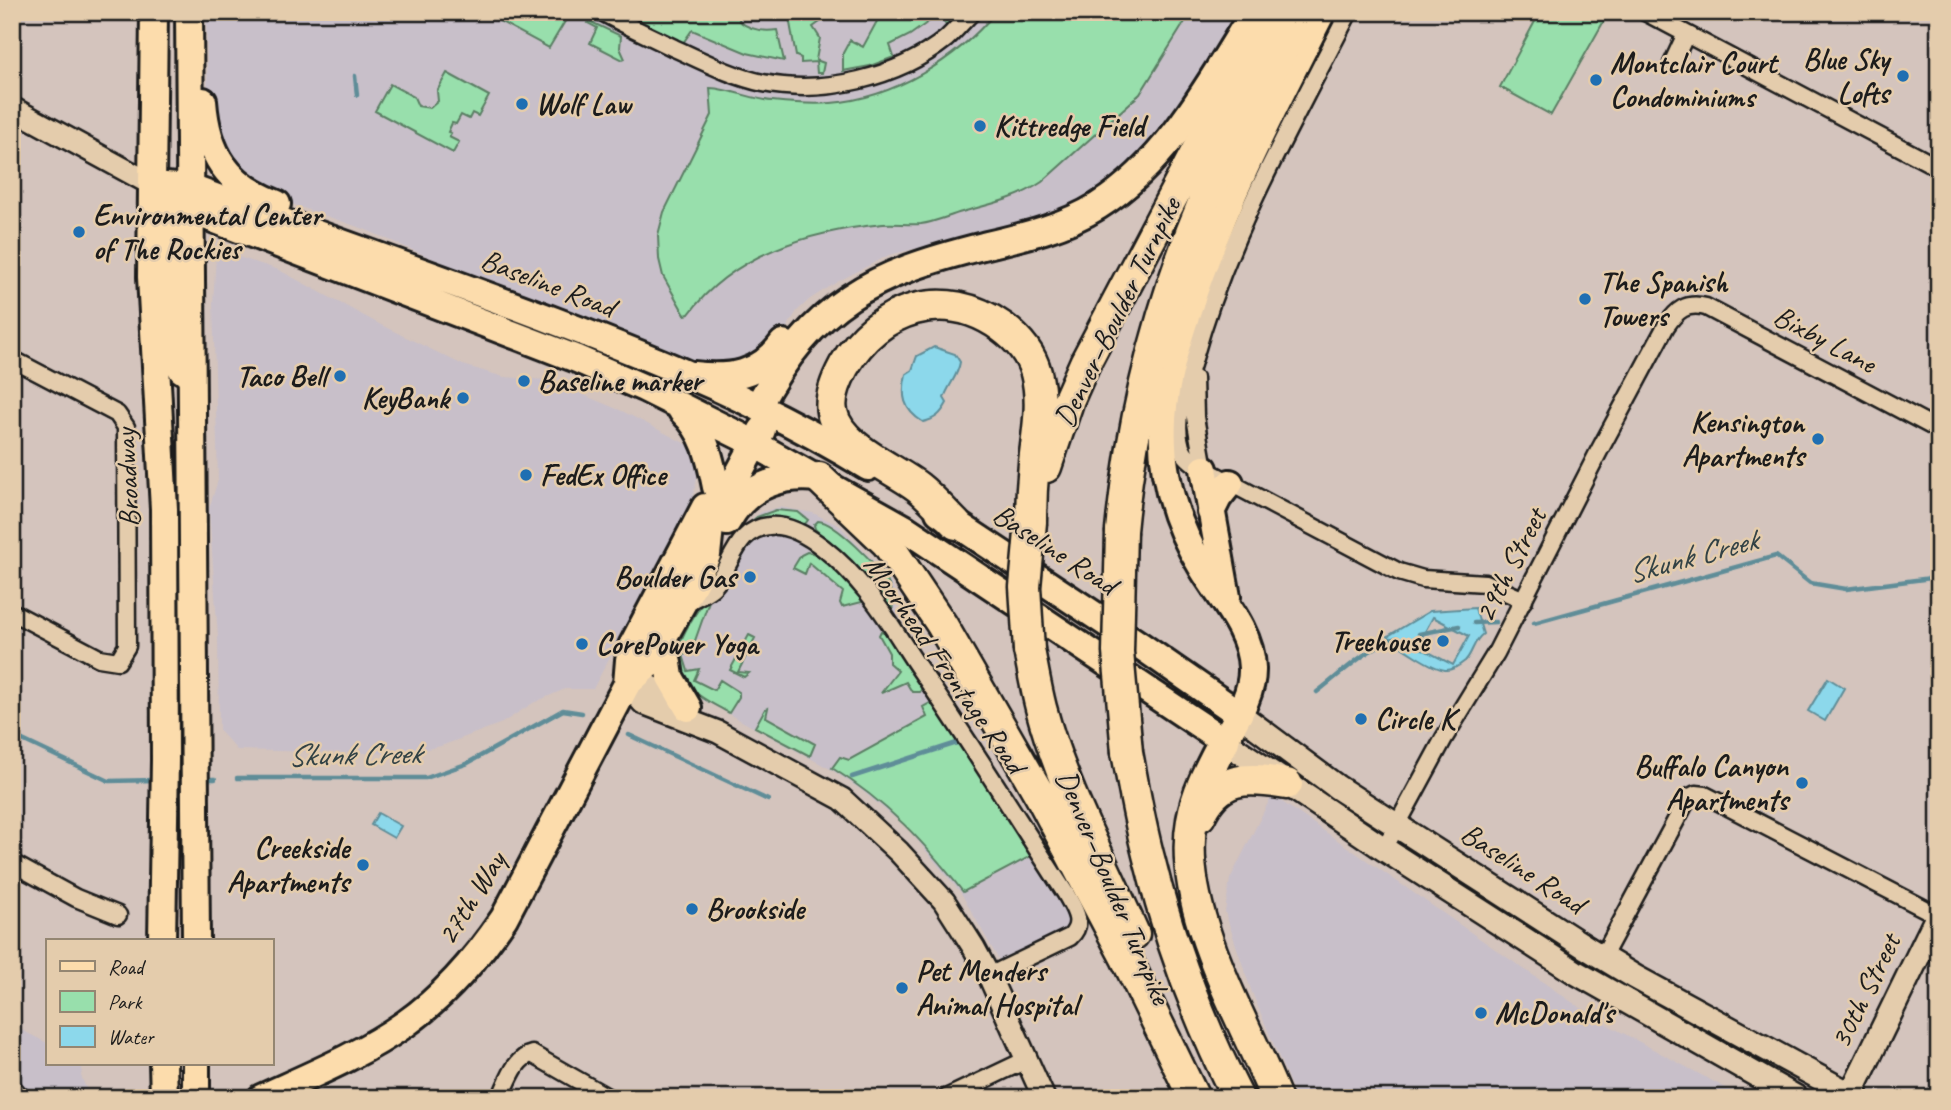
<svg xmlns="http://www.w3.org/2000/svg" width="1951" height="1110" font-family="Caveat,sans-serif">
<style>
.built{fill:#c8bfc9}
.green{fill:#98dfac;stroke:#5a7e64;stroke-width:2}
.water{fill:#8cd8eb;stroke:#5f8d98;stroke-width:2;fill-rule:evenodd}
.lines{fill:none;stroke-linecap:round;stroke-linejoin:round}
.stream{stroke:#5f8d98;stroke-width:4.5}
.minor-casing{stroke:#1c1c1c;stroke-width:21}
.tertiary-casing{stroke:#1c1c1c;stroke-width:26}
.secondary-casing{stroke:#1c1c1c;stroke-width:28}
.primary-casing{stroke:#1c1c1c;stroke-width:32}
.trunk-casing{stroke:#1c1c1c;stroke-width:32}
.motorway-casing{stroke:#1c1c1c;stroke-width:35}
.minor{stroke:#e4ccac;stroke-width:16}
.tertiary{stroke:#e4ccac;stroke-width:21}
.secondary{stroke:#e4ccac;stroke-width:23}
.primary{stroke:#fcdcac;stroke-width:26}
.trunk{stroke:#fcdcac;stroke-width:26}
.motorway{stroke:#fcdcac;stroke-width:30}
.motorway-bridge-casing{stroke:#1c1c1c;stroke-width:35;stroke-linecap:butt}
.motorway-bridge{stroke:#fcdcac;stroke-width:30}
.poi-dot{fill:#1f6fb2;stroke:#e4ccac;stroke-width:2.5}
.labels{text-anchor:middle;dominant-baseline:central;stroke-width:5;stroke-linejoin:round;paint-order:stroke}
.poi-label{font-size:30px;font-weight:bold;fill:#1c1c1c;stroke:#e4ccac;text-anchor:start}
.street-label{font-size:30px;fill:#1c1c1c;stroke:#e4ccac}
.water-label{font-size:32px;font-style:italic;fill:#324245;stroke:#e4ccac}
</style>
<rect width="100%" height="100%" fill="#d4c4bd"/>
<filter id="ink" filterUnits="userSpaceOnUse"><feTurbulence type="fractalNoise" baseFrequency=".0143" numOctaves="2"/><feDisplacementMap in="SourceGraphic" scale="14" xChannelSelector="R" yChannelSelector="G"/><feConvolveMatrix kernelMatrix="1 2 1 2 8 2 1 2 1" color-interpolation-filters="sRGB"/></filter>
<g filter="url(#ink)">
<!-- built -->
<path class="built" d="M 206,12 L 1244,12 L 1146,155 L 1070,213 L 966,241 L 914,249 L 889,255 L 837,282 L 810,299 L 797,311 L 769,357 L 707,368 L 493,285 L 364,229 L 277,199 L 230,160 L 208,110 Z
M 220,251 L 279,270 L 381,325 L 463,365 L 504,377 L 547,380 L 622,411 L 692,447 L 700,465 L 692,500 L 593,689 L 565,689 L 533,703 L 502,723 L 441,746 L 404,754 L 237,750 L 219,730 L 218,638 L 209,509 L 218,480 L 213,303 L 216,256 Z
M 780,507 L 813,513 L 840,526 L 886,574 L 895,592 L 898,623 L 1078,925 L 1004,969 L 961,893 L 907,828 L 860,789 L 832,770 L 701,699 L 688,688 L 678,646 L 682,635 L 738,531 L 761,512 Z
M 1272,795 L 1595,1018 L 1744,1098 L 1296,1098 L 1251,990 L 1225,912 L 1230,879 Z
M 12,1025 L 47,1043 L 47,1063 L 83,1063 L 81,1076 L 90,1098 L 12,1098 Z"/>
<!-- green -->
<path class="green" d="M 483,12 L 497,12 L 528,23 L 533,21 L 532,18 L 520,12 L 577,12 L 576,15 L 570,13 L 549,48 Z
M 618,12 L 737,12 L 740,14 L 739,21 C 750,30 763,32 777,30 L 784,61 L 747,53 L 692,30 L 683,43 Z
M 788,12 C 801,12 813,9 820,22 L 813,27 L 820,38 L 816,60 L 824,63 L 822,73 L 817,73 L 816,62 L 801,63 L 801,58 L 796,56 Z
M 882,12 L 959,12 L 946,25 L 938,15 L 910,35 L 890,45 L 894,57 L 870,66 L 843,71 L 843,53 L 850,40 L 863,47 Z
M 996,12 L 1191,12 L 1140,94 L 1042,182 C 1017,199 991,204 962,212 C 948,216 935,222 921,224 C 908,225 895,223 883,224 C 811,231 733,254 689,314 L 685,315 L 663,276 L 659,259 L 658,235 L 664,212 L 712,115 L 710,88 C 731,89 751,99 772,101 C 792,103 812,105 831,103 C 894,98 956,60 996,12 Z
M 1540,12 L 1609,12 L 1551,115 L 1500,87 Z
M 589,21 L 621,36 L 620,48 L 625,59 L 623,60 L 590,43 L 597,28 L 588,23 Z
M 447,73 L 489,96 L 478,116 L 472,113 L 469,119 L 461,115 L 456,124 L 452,123 L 448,132 L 451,133 L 449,137 L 459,142 L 453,153 L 375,111 L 390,84 L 414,97 L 418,106 L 430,108 L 438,101 L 437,91 Z
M 776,510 L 798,512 L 808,520 L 805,524 C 777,517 767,521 741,530 L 757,517 Z
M 818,521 C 834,521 881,568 888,583 C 893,593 892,605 893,616 L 866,577 L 815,529 L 814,525 Z
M 807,552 C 825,553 850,585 863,599 L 862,602 L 842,607 L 840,603 L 843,592 L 809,563 L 805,574 L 793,568 L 801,555 Z
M 709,601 L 691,652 L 683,655 L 688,671 L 699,669 L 694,680 L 714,690 L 720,680 L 739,692 L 739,697 L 729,713 C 705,699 686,694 681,663 C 679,653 679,645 683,636 C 688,624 696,613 703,602 Z
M 881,631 L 887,633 L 923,685 L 920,692 L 912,692 L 906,682 L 881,693 L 898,671 L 889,663 L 889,653 L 879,635 Z
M 749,635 L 755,638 L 738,672 L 749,673 L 744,677 L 730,670 Z
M 932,702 L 935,704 L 1033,855 L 963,892 C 925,843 887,802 832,768 L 840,757 L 849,760 L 927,717 L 923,707 Z
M 768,708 L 766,717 L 815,744 L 810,756 L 755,727 L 765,709 Z"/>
<!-- water -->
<path class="water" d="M 934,347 L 955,354 L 960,362 C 958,376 949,384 944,398 L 947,403 C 941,414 936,419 923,422 C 903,410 901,395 906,374 L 912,370 L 917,356 Z
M 1475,608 L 1483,634 C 1473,641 1473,653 1465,661 C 1460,665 1452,671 1445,670 C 1432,668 1398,646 1388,636 L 1430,611 ZM 1433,617 L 1469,636 L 1453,665 L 1417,646 Z
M 1828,678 L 1844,688 L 1825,721 L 1808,711 Z
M 378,813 L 401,826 L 394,838 L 371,825 Z"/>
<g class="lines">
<!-- stream -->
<path class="stream" d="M 355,76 L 357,95
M 1474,623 L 1496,622
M 1534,623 L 1776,556 L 1810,583 L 1846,589 L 1939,577
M 1419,634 L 1459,626
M 1317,692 C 1338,676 1373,643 1397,638
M 12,735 L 109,781 L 155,780
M 629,735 L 768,800
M 852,777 L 957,743
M 237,778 L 426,778 L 466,764 L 563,710 L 582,713
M 202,779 L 215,779"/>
<defs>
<path id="minor" d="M 602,12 C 625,25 650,36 674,48 C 703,61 731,76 763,83 C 824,95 897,78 946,39 C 955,31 963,21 972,12
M 1349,12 C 1290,128 1229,232 1194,358 C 1186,385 1172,419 1181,447 C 1185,458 1194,464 1204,469 L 1399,572 L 1423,579 L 1485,583 L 1524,600
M 1645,12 L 1939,168
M 1672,64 L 1686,34
M 12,359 L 117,414 L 126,427 L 127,646 L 118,661 L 99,658 L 12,612
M 1194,378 L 1195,417 L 1204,469
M 687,602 C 695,597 708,593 714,586 C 733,565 735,529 769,526 C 805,523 846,566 867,592 C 887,616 903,645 921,671 C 971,744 1018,820 1066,894 C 1074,909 1085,923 1070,937 L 989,976
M 1384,849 L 1444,738 L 1496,653 L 1599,451 L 1666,326 C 1677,310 1686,302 1706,307 L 1939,430
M 12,863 L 76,898 L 118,915
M 1602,958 L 1688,798 L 1696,794 L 1705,795 L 1937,915
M 12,1087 L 22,1098
M 500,1098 C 508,1083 514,1058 532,1054 L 609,1098
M 946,1098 L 1026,1060"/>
<path id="tertiary" d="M 12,108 L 153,185
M 627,684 L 643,703 L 718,732 L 842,799 L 899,852 L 944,901 L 974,948 L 989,976 L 1044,1098
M 627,684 L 651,687 L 688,709"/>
<path id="secondary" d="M 1239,714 L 1337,787 L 1587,948 L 1635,977 L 1857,1098
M 1224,741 L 1384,849 L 1575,972 L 1797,1098
M 1849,1098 L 1939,913"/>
<path id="primary" d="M 154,12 L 151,277 L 164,509 L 165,760 L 162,940
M 189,12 L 196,940
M 203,101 C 207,154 227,185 277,204
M 153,185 L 190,188 C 312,233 434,275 555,321 C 663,362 769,406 868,467
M 157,188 L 190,210 L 577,359 L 644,388 L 742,437 L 906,529 L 1224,741
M 165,204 C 180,258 163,316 182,370
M 682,411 C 705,432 710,457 716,487
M 939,512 L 1141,646 L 1239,714
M 727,522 C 746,487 778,474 817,478
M 664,637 L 670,677 L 688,708
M 627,684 L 629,660 L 632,646 L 705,507
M 163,1063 L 164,1098
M 196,1098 L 196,1063
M 261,1098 C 309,1076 361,1055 405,1024 C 445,996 477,958 504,918 L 627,684 L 648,665 L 694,583 L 707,555 L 710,527 L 762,430"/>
<path id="trunk" d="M 693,375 C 731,379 759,376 783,343
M 758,406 C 814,302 872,274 983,246 C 1021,237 1065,227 1098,206 C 1169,161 1211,81 1254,12
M 1204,469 L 1227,597
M 1211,512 L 1218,498 L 1230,483
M 1224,741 C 1236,719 1253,694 1252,668 C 1251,631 1221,599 1203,569 C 1175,524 1160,473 1163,419 C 1165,379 1178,339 1191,301 C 1225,200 1274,107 1322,12"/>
<path id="motorway" d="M 1046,467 L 1069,399 L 1085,363 L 1270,12
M 819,478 L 887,543 L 942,625 L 1041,797 L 1126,958 L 1194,1098
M 956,524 C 944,512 932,498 918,487 C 892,467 839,447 832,412 C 829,397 837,379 844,366 C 878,307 945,286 1002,327 C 1017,338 1031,354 1036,373 C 1044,403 1037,433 1034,463 C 1032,483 1031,502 1031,522
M 1121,531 C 1132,415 1160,304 1206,196 C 1234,133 1271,73 1303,12
M 1029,650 C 1033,670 1036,689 1041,708 C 1062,787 1102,861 1134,934
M 1224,741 C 1211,766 1197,791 1192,820 C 1176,909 1243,1016 1276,1098
M 1127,752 C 1134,789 1140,826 1150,862 C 1170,944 1200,1023 1238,1098
M 1200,816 C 1219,775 1247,777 1287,784"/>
</defs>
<!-- minor casing -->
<use href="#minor" class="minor-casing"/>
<!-- tertiary casing -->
<use href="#tertiary" class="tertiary-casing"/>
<!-- secondary casing -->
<use href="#secondary" class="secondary-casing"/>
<!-- primary casing -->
<use href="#primary" class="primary-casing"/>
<!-- trunk casing -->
<use href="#trunk" class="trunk-casing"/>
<!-- motorway casing -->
<use href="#motorway" class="motorway-casing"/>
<!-- minor -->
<use href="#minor" class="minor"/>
<!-- tertiary -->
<use href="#tertiary" class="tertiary"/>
<!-- secondary -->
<use href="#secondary" class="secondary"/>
<!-- primary -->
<use href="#primary" class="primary"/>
<!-- trunk -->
<use href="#trunk" class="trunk"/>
<!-- motorway -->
<use href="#motorway" class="motorway"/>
<defs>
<path id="motorway-bridge" d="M 1121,531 L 1118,652 L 1127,752
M 1029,650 L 1025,587 L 1031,522"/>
</defs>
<!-- motorway-bridge casing -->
<use href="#motorway-bridge" class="motorway-bridge-casing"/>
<!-- motorway-bridge -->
<use href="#motorway-bridge" class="motorway-bridge"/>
</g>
</g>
<!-- markers -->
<g class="poi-dot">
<circle cx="1903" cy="76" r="7"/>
<circle cx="1596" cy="80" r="7"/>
<circle cx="522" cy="104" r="7"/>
<circle cx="980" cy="126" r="7"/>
<circle cx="79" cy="232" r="7"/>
<circle cx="1585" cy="299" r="7"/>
<circle cx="340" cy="376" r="7"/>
<circle cx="524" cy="381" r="7"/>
<circle cx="463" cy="398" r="7"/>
<circle cx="1818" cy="439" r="7"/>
<circle cx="526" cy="475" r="7"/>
<circle cx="750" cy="577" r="7"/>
<circle cx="1443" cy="641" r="7"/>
<circle cx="582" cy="644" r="7"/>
<circle cx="1361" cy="719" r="7"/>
<circle cx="1802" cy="783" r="7"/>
<circle cx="363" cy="865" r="7"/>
<circle cx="692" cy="909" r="7"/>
<circle cx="902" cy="988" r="7"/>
<circle cx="1481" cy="1013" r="7"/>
</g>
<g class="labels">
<!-- poi labels -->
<g class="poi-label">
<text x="1889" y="59" text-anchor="end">Blue Sky<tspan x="1889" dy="34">Lofts</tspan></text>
<text x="1610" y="63">Montclair Court<tspan x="1610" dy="34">Condominiums</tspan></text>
<text x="536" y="104">Wolf Law</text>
<text x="994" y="126">Kittredge Field</text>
<text x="93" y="215">Environmental Center<tspan x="93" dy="34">of The Rockies</tspan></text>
<text x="1599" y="282">The Spanish<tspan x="1599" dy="34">Towers</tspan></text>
<text x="326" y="376" text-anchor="end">Taco Bell</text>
<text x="538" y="381">Baseline marker</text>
<text x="449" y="398" text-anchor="end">KeyBank</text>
<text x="1804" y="422" text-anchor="end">Kensington<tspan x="1804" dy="34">Apartments</tspan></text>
<text x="540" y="475">FedEx Office</text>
<text x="736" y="577" text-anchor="end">Boulder Gas</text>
<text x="1429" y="641" text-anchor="end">Treehouse</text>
<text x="596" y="644">CorePower Yoga</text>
<text x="1375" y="719">Circle K</text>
<text x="1788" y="766" text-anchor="end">Buffalo Canyon<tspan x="1788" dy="34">Apartments</tspan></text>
<text x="349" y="848" text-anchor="end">Creekside<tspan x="349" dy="34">Apartments</tspan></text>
<text x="706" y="909">Brookside</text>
<text x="916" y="971">Pet Menders<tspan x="916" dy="34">Animal Hospital</tspan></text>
<text x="1495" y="1013">McDonald's</text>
</g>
<!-- street labels -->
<g class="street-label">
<text transform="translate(548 283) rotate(21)">Baseline Road</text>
<text transform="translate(1117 312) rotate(-64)">Denver–Boulder Turnpike</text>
<text transform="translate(1825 339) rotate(28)">Bixby Lane</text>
<text transform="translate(127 478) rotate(-93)">Broadway</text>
<text transform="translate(1055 549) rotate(33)">Baseline Road</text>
<text transform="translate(1510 565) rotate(-63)">29th Street</text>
<text transform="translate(945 664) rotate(55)">Moorhead Frontage Road</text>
<text transform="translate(1523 868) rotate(33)">Baseline Road</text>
<text transform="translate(1114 887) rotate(67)">Denver–Boulder Turnpike</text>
<text transform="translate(471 898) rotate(-58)">27th Way</text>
<text transform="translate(1865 991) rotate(-64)">30th Street</text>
</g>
<!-- water labels -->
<g class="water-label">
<text transform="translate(1692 556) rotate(-15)">Skunk Creek</text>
<text transform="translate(354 754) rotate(-1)">Skunk Creek</text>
</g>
</g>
<!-- margin -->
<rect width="1951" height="1110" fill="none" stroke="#e4ccac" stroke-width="42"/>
<rect x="21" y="21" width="1909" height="1068" fill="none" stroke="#1c1c1c" stroke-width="2.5" filter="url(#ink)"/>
<!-- legend -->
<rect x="46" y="939" width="228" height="126" fill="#e4ccac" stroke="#948672" stroke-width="2"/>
<rect x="60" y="961" width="35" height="10" fill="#fcdcac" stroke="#948672" stroke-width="2"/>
<text x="108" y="974" font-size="21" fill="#1c1c1c">Road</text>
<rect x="60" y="991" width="35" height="21" fill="#98dfac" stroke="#948672" stroke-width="2"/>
<text x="108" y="1009" font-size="21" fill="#1c1c1c">Park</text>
<rect x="60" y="1026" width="35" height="21" fill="#8cd8eb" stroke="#948672" stroke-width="2"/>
<text x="108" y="1044" font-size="21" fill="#1c1c1c">Water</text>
</svg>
